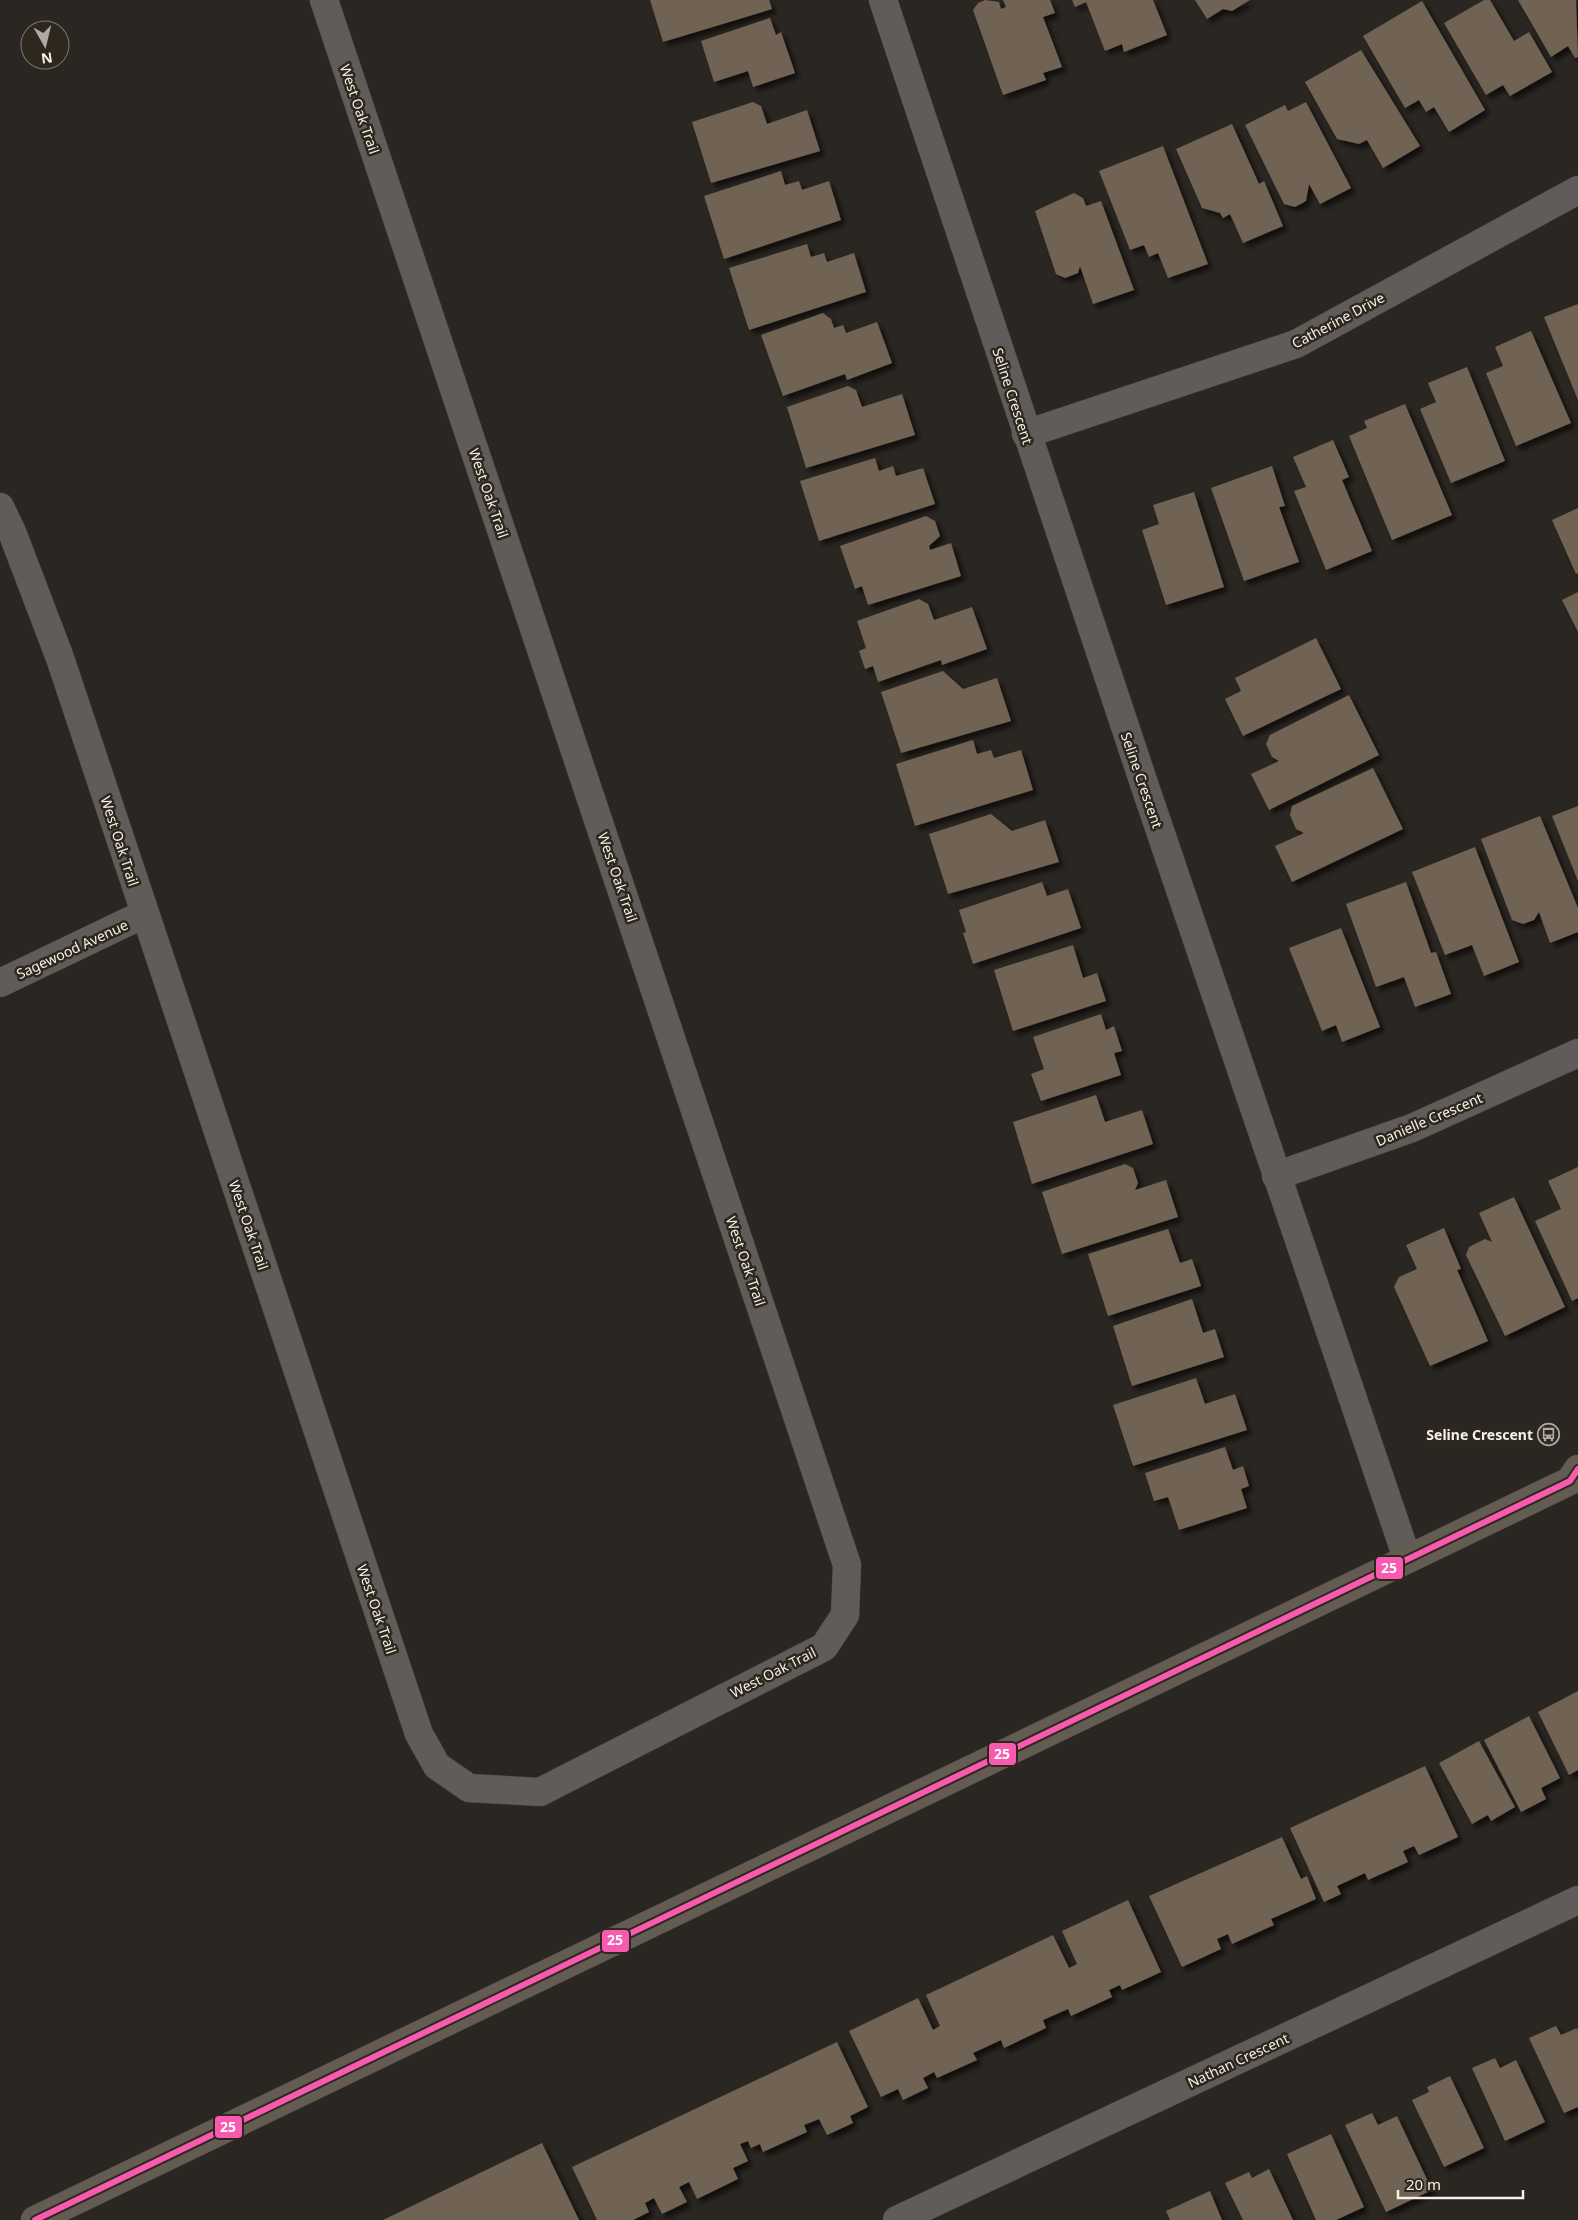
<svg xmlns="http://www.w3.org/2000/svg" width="1578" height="2220" font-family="'Noto Sans',sans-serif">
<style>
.building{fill:#6f6352;filter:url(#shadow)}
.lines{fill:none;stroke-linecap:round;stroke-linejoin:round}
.street-casing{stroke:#474440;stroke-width:29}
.primary-casing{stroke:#474440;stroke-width:29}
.street{stroke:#605c59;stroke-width:28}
.primary{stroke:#645c52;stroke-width:28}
.bus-1-casing{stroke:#2e271e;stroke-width:10}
.bus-1{stroke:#f75aaf;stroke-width:6}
.labels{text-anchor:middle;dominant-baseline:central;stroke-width:5;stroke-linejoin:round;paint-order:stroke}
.street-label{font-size:14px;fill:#f5f0ea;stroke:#2e271e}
.poi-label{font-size:14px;font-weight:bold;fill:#f5f0ea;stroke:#2e271e;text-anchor:end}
.line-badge{stroke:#2e271e;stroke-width:2}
.badge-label{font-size:14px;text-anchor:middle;font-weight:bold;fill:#fff}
</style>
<defs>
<filter id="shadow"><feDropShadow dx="4.5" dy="4.5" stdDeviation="2.5" flood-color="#0009"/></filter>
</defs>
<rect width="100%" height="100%" fill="#2a2622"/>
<!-- building -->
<path class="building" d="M 650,0 L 769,0 L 772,9 L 663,42 Z
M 985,0 L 999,2 L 1001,9 L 1006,7 L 1003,0 L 1050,0 L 1055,13 L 1043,17 L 1062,67 L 1043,73 L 1046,80 L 1003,95 L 973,10 L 978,3 Z
M 1072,0 L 1153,0 L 1167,35 L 1124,52 L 1122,44 L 1105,51 L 1086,2 L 1075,7 Z
M 1195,0 L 1250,0 L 1232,11 L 1223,9 L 1207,19 Z
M 1484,0 L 1490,0 L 1514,41 L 1529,32 L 1552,72 L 1510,96 L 1503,85 L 1486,95 L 1444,23 Z
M 1518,0 L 1576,0 L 1578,57 L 1575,58 L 1568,46 L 1551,57 Z
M 1422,1 L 1485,110 L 1449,132 L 1434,107 L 1426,112 L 1419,100 L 1405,108 L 1363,36 Z
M 770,18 L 776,35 L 781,32 L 795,73 L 753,87 L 748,71 L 714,82 L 701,41 Z
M 1361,50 L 1420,146 L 1383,168 L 1367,140 L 1359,144 L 1337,139 L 1305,82 Z
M 753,102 L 761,106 L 767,124 L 807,110 L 820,151 L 711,183 L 692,122 Z
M 1306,102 L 1351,188 L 1320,204 L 1309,184 L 1306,201 L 1295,207 L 1284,204 L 1245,125 L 1285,105 L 1288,111 Z
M 1232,124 L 1259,184 L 1264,181 L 1283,226 L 1243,243 L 1230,214 L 1223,218 L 1220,213 L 1202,208 L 1176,149 Z
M 1163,146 L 1208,264 L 1168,278 L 1158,253 L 1149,257 L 1144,245 L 1130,250 L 1099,171 Z
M 781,171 L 785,185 L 799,181 L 802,190 L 829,181 L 841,220 L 724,259 L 704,196 Z
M 1074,193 L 1083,198 L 1086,206 L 1101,201 L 1134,290 L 1093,304 L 1080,266 L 1078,273 L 1065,278 L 1056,274 L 1035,211 Z
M 807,244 L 811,257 L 824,253 L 827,262 L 854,253 L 866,292 L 749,330 L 729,268 Z
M 1578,304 L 1578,400 L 1544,317 Z
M 823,313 L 831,319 L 834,328 L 843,325 L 846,333 L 877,322 L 892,363 L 847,380 L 845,374 L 783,396 L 761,335 Z
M 1531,331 L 1571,423 L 1516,446 L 1486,373 L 1503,366 L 1495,347 Z
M 1467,367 L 1505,461 L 1451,483 L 1420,409 L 1436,402 L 1428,383 Z
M 848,386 L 856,390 L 862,407 L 902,394 L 915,435 L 806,468 L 787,407 Z
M 1405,404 L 1452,515 L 1392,540 L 1349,436 L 1367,428 L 1364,421 Z
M 1333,440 L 1349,477 L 1342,480 L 1372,551 L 1326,570 L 1294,491 L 1306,487 L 1293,457 Z
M 875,458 L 879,471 L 893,466 L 896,476 L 923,468 L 935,504 L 819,541 L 800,481 Z
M 1272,466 L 1285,506 L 1279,507 L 1299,562 L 1244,581 L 1211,488 Z
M 1194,492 L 1224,587 L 1166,605 L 1142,530 L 1159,524 L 1153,505 Z
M 1578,508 L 1578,573 L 1576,574 L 1552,520 Z
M 926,516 L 935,521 L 940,536 L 929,546 L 930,550 L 951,543 L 961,576 L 868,605 L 862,586 L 855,589 L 840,546 Z
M 1578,592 L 1578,632 L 1562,600 Z
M 919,599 L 928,604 L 934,620 L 972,607 L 987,649 L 942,665 L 941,660 L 878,682 L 873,666 L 865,669 L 859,651 L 866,648 L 857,621 Z
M 1316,638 L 1341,689 L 1243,736 L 1225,699 L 1241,691 L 1235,678 Z
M 943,671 L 963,689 L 997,678 L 1011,721 L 901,753 L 881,692 Z
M 1349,695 L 1379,755 L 1269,810 L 1251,774 L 1279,761 L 1272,757 L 1266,744 L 1270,735 Z
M 973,740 L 977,754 L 991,750 L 994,758 L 1021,750 L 1033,790 L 915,826 L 896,764 Z
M 1373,768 L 1403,829 L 1292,882 L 1275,846 L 1304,833 L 1296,829 L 1290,815 L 1292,806 Z
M 1578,806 L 1578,881 L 1552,816 Z
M 991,814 L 1012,831 L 1045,820 L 1059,862 L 948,894 L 929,834 Z
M 1540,816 L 1578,908 L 1578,932 L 1550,943 L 1539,912 L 1534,920 L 1523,924 L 1512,920 L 1481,839 Z
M 1475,847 L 1519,962 L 1484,976 L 1472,945 L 1445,955 L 1412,872 Z
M 1042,882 L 1047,896 L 1068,889 L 1081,928 L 973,964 L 963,933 L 966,932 L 959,910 Z
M 1406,882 L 1431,953 L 1436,952 L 1451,994 L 1415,1007 L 1404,977 L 1376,987 L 1346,904 Z
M 1341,928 L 1380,1027 L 1342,1042 L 1336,1025 L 1322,1031 L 1289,948 Z
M 1073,945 L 1083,978 L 1097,973 L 1106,1001 L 1013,1031 L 994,970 Z
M 1101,1014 L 1106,1030 L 1114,1026 L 1122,1051 L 1114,1053 L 1121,1075 L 1041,1101 L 1031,1074 L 1044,1069 L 1033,1037 Z
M 1096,1095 L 1105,1122 L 1142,1110 L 1153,1144 L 1032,1184 L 1013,1122 Z
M 1125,1164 L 1133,1168 L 1138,1183 L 1135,1190 L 1166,1180 L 1178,1217 L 1062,1254 L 1042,1192 Z
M 1578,1167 L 1578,1298 L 1572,1301 L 1535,1221 L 1561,1209 L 1548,1181 Z
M 1514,1197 L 1565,1307 L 1505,1336 L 1466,1255 L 1469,1247 L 1485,1239 L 1492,1242 L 1479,1213 Z
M 1444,1228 L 1461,1269 L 1457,1270 L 1488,1341 L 1430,1366 L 1394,1287 L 1399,1277 L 1417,1269 L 1406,1245 Z
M 1168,1229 L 1180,1263 L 1192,1259 L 1201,1286 L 1108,1316 L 1088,1254 Z
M 1192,1299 L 1203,1333 L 1215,1329 L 1224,1357 L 1132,1386 L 1113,1326 Z
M 1196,1378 L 1205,1404 L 1235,1394 L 1247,1430 L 1133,1466 L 1113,1405 Z
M 1225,1447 L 1233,1470 L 1243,1466 L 1249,1486 L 1241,1489 L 1247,1508 L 1179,1530 L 1168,1497 L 1154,1501 L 1145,1473 Z
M 1578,1691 L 1578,1770 L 1569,1775 L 1538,1712 Z
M 1529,1716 L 1560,1778 L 1541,1788 L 1546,1799 L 1521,1812 L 1484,1740 Z
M 1479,1741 L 1515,1807 L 1491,1821 L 1488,1815 L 1472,1824 L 1439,1763 Z
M 1425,1766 L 1458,1837 L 1419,1855 L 1414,1846 L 1403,1851 L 1408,1862 L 1368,1880 L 1365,1873 L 1337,1886 L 1341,1894 L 1324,1902 L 1290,1828 Z
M 1282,1837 L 1301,1879 L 1307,1876 L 1316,1899 L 1271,1919 L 1274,1925 L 1232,1944 L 1228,1934 L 1217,1939 L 1221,1949 L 1182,1967 L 1149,1896 Z
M 1128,1900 L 1161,1972 L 1122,1990 L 1120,1985 L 1109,1990 L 1112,1997 L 1071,2016 L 1068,2009 L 1043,2020 L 1046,2028 L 1004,2048 L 1001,2040 L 973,2053 L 977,2060 L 937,2078 L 934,2072 L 923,2078 L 928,2088 L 903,2100 L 898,2089 L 881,2097 L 849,2031 L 918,1998 L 933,2030 L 940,2026 L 926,1995 L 1053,1935 L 1069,1968 L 1077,1964 L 1062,1931 Z
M 1556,2026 L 1561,2035 L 1577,2028 L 1578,2031 L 1578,2107 L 1564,2113 L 1529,2038 Z
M 837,2042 L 868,2107 L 850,2116 L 853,2123 L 827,2135 L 819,2119 L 804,2125 L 807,2132 L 763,2152 L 760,2144 L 751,2148 L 748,2141 L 740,2144 L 748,2161 L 733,2168 L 738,2179 L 697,2199 L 689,2182 L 679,2187 L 687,2202 L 662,2214 L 654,2198 L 645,2203 L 649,2212 L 633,2220 L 597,2220 L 572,2167 Z
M 1495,2058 L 1500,2068 L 1516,2060 L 1545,2122 L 1505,2141 L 1472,2068 Z
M 1450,2076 L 1484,2148 L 1444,2167 L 1412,2100 L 1429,2092 L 1427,2087 Z
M 1372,2113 L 1378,2125 L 1397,2116 L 1432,2190 L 1386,2212 L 1345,2125 Z
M 1331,2134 L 1364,2207 L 1336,2220 L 1316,2220 L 1287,2154 Z
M 542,2143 L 579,2220 L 383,2220 Z
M 1269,2169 L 1293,2220 L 1243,2220 L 1225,2183 L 1249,2172 L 1252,2178 Z
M 1210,2191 L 1222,2220 L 1170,2220 L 1166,2211 Z"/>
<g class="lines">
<defs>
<path id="street" d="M 883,0 C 1055,520 1229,1040 1407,1558
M 1026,434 L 1296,344 L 1578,190
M 0,507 L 12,532 L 60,658 L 419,1734 L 437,1766 L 469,1788 L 540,1792 L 824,1647 L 845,1615 L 847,1565 L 324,0
M 0,983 L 144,914
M 1276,1176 L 1412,1128 L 1578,1053
M 897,2220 L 1578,1900"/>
<path id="primary" d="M 35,2220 L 1570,1481 L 1578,1469"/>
</defs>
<!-- street casing -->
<use href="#street" class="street-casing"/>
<!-- primary casing -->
<use href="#primary" class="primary-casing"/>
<!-- street -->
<use href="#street" class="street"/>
<!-- primary -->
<use href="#primary" class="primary"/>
<defs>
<path id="bus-1" d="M 35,2220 L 1570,1481 L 1578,1469"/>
</defs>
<!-- bus-1 casing -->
<use href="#bus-1" class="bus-1-casing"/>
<!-- bus-1 -->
<use href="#bus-1" class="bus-1"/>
</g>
<!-- icons -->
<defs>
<symbol id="bus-ring" viewBox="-11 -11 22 22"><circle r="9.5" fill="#2e271e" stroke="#aea9a4" stroke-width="1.5"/><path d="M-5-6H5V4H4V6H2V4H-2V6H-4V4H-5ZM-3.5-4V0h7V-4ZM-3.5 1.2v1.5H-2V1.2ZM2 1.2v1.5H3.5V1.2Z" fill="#aea9a4"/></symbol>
</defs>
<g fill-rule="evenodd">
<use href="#bus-ring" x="1536" y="1422" width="25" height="25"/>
</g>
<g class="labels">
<!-- street labels -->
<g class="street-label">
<text transform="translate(360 109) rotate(71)">West Oak Trail</text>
<text transform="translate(1338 320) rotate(-28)">Catherine Drive</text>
<text transform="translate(1013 396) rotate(72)">Seline Crescent</text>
<text transform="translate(489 493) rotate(71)">West Oak Trail</text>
<text transform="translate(1142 780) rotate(71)">Seline Crescent</text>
<text transform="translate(120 841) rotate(72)">West Oak Trail</text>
<text transform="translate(618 877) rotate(71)">West Oak Trail</text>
<text transform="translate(72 949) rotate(-25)">Sagewood Avenue</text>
<text transform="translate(1429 1119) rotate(-23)">Danielle Crescent</text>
<text transform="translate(249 1225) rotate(71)">West Oak Trail</text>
<text transform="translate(746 1261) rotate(71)">West Oak Trail</text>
<text transform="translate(377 1609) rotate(71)">West Oak Trail</text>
<text transform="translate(773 1672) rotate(-27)">West Oak Trail</text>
<text transform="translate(1238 2060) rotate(-25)">Nathan Crescent</text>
</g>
<!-- poi labels -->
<g class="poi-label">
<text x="1533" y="1434">Seline Crescent</text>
</g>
</g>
<g class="line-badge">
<rect x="1375" y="1556" width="29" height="24" rx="5" fill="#f75aaf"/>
<rect x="988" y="1742" width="29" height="24" rx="5" fill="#f75aaf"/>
<rect x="601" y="1929" width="29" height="24" rx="5" fill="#f75aaf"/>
<rect x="214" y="2115" width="29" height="24" rx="5" fill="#f75aaf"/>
</g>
<g class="badge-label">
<text x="1389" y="1573">25</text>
<text x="1002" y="1759">25</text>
<text x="615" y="1945">25</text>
<text x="228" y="2132">25</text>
</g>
<!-- north arrow -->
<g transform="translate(45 45) rotate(172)"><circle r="24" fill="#2e271e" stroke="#7e7770"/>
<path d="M0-4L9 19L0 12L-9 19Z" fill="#aea9a4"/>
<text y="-8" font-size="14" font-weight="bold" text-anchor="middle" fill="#f5f0ea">N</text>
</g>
<!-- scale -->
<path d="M1398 2190v8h125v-8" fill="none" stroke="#f5f0ea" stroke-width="2.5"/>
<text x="1406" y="2190" font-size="15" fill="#f5f0ea" stroke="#2e271e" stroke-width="4" paint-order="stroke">20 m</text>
</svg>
